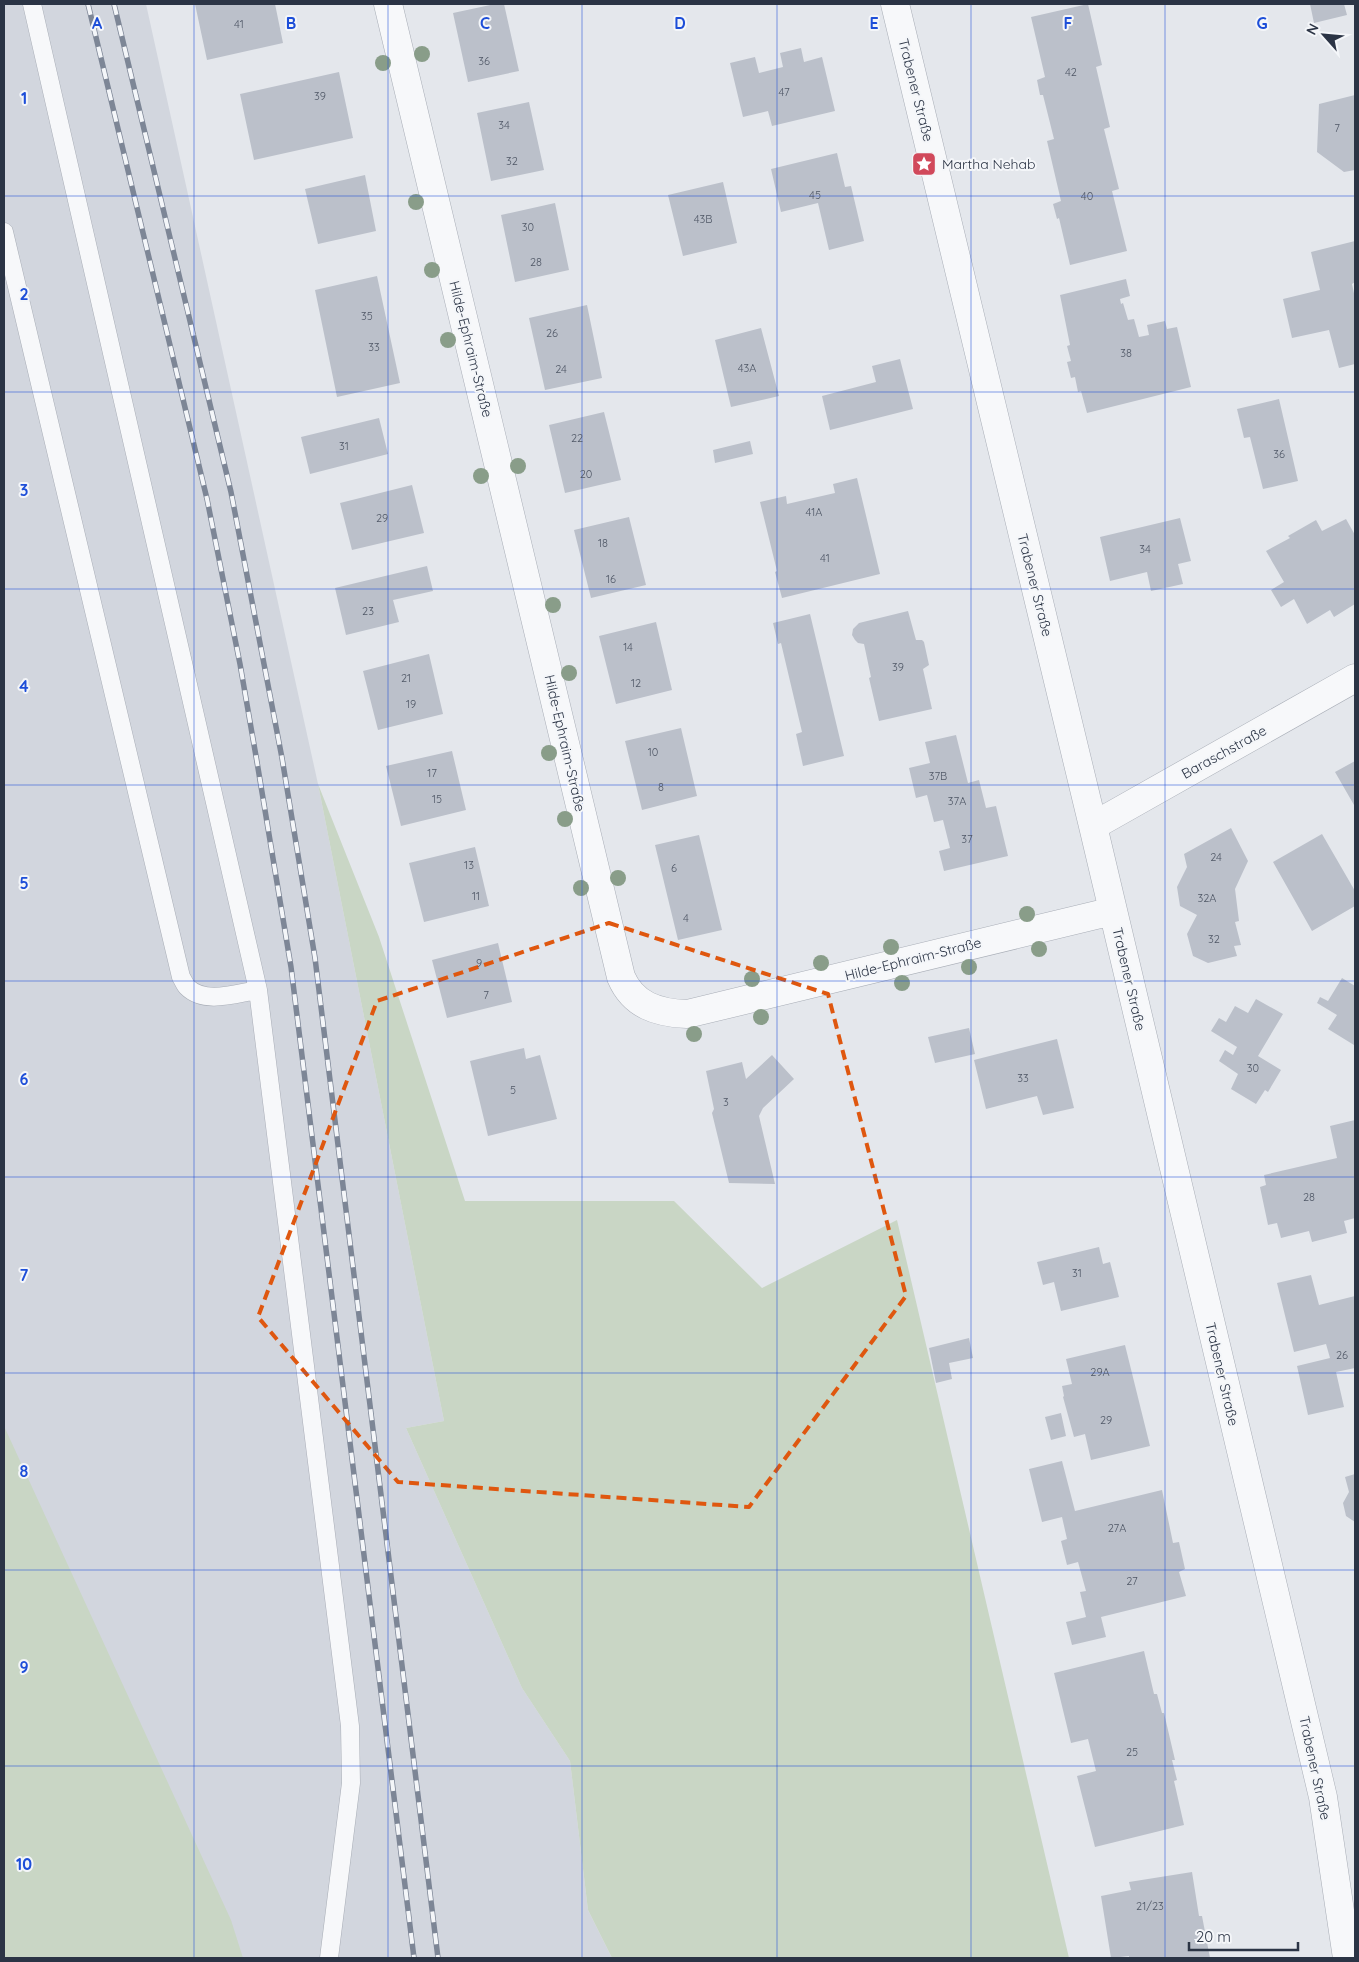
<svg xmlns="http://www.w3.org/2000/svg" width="1359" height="1962" font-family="Quicksand,sans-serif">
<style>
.built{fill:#d2d6de}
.green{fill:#c9d6c5}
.building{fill:#bbc0ca}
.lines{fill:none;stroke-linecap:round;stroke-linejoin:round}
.service-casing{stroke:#a9aeb7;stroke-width:19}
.minor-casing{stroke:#a9aeb7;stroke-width:29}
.service{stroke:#f7f8fa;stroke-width:18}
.minor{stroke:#f7f8fa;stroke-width:28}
.rail-casing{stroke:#7d8696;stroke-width:5.5}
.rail{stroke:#f4f6f9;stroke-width:4;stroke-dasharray:11;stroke-linecap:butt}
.tree{fill:#899d89}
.marked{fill:none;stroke:#df570f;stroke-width:4;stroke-dasharray:10 6;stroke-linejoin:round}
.grid{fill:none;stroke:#1d4ed8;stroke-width:1;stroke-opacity:0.55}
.labels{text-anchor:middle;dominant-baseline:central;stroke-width:4;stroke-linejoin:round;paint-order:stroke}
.number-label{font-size:11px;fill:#4f5766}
.street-label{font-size:14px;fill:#2b3445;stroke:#f4f6f9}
.poi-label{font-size:14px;fill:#2b3445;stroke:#f4f6f9;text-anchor:start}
.grid-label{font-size:16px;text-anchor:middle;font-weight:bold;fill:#1d4ed8;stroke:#f4f6f9;stroke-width:4;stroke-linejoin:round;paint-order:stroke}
</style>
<rect width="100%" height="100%" fill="#e4e7ec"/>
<!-- built -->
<path class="built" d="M 4,4 L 146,4 L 318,784 L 444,1421 L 406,1428 L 522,1688 L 570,1761 L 588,1910 L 612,1958 L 4,1958 Z"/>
<!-- green -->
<path class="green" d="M 318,784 L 379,937 L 465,1201 L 674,1201 L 762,1288 L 897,1220 L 1069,1958 L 612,1958 L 588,1910 L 570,1761 L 522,1688 L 406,1428 L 444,1421 Z
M 4,1426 L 231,1920 L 243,1958 L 4,1958 Z"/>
<!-- building -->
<path class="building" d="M 195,4 L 275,4 L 283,43 L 207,60 Z
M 495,4 L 504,4 L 519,71 L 468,82 L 453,13 Z
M 1088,4 L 1102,65 L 1096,67 L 1110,127 L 1104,129 L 1119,189 L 1112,191 L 1127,251 L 1070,265 L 1059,218 L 1057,219 L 1053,204 L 1061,201 L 1047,141 L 1054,139 L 1043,95 L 1040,95 L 1037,80 L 1045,77 L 1031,17 Z
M 1310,4 L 1344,4 L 1347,15 L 1314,23 Z
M 801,48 L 804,62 L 822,57 L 835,111 L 772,126 L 768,111 L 743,117 L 730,63 L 755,57 L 759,73 L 783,67 L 780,53 Z
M 339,72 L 353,138 L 254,160 L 240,94 Z
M 1355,95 L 1355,170 L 1344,172 L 1317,152 L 1319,104 Z
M 529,102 L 544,170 L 491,181 L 477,113 Z
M 837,153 L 845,187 L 851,186 L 864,241 L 829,250 L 818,203 L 781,212 L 771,169 Z
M 365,175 L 376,231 L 318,244 L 305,189 Z
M 723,182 L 737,243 L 683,256 L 668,195 Z
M 555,203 L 569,270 L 515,282 L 501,215 Z
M 1355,241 L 1355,282 L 1352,284 L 1355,298 L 1355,364 L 1339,368 L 1329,330 L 1292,338 L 1283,299 L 1320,290 L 1311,252 Z
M 377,276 L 400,383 L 337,397 L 315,290 Z
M 1126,279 L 1130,296 L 1120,299 L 1121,304 L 1123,303 L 1128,320 L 1134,319 L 1139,337 L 1149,335 L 1147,325 L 1165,321 L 1167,329 L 1177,327 L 1191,387 L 1087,413 L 1081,391 L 1078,392 L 1075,377 L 1071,378 L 1067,362 L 1071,361 L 1067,346 L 1070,345 L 1060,295 Z
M 587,305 L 602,378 L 545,390 L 529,318 Z
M 761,328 L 779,396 L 731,407 L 715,340 Z
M 900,359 L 913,409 L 830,430 L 822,396 L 876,382 L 872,366 Z
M 1279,399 L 1298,481 L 1263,489 L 1250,437 L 1244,438 L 1237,409 Z
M 604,412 L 621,480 L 565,493 L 549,425 Z
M 379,418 L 388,454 L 310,474 L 301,437 Z
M 750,441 L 753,454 L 715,463 L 713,450 Z
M 857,478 L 880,574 L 782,598 L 775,572 L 777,571 L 760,502 L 786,496 L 787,504 L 835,493 L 833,484 Z
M 412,485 L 424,533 L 352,550 L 340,503 Z
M 629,517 L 646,585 L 591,598 L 574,530 Z
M 1180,518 L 1191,561 L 1178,564 L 1183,584 L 1151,591 L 1147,572 L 1110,581 L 1100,537 Z
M 1346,519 L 1355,535 L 1355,604 L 1334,617 L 1330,610 L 1307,624 L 1294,599 L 1281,607 L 1271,590 L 1284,582 L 1266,551 L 1290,538 L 1288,536 L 1316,520 L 1322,531 Z
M 427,566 L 433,591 L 393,600 L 399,622 L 346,635 L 335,588 Z
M 908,611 L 916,640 L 922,640 L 924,642 L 929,665 L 923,669 L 932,709 L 879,721 L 869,678 L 871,677 L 864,644 L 858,643 L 855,640 L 852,635 L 853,629 L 859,623 Z
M 810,614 L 844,756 L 803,766 L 796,734 L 802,732 L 781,643 L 778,644 L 773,623 Z
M 656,622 L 672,690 L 616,704 L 599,636 Z
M 429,654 L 443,714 L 378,730 L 363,671 Z
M 681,728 L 697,796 L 642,810 L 625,741 Z
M 956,735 L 968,783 L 979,780 L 986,808 L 996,806 L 1008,856 L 944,871 L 939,851 L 950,848 L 943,820 L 934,822 L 927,795 L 916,798 L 909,768 L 930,763 L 925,742 Z
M 452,751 L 466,810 L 401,826 L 386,766 Z
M 1355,761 L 1355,804 L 1354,805 L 1335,772 Z
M 1231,828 L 1248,861 L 1235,889 L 1239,921 L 1235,922 L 1241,945 L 1234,946 L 1237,956 L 1208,963 L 1193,956 L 1187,934 L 1197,915 L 1180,906 L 1177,887 L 1187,867 L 1184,854 Z
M 1322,834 L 1355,891 L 1355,906 L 1312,931 L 1273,862 Z
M 699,835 L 722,930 L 678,940 L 655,845 Z
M 475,847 L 489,906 L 424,922 L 409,863 Z
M 498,943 L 512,1002 L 447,1018 L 432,960 Z
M 1342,978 L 1355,986 L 1355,1043 L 1354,1045 L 1328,1029 L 1337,1015 L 1317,1003 L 1320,997 L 1328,1001 Z
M 1256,999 L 1283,1014 L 1258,1056 L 1281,1070 L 1268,1092 L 1265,1090 L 1256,1104 L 1231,1089 L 1238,1074 L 1219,1061 L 1225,1050 L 1233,1055 L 1237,1047 L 1211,1031 L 1219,1018 L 1226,1022 L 1235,1006 L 1248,1013 Z
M 969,1028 L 975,1054 L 935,1063 L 928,1037 Z
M 1057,1039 L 1074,1108 L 1043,1115 L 1037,1096 L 986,1109 L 974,1060 Z
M 524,1048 L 526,1059 L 540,1055 L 557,1119 L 488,1136 L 470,1061 Z
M 772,1055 L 794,1079 L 763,1108 L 759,1116 L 775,1184 L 729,1183 L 712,1113 L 714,1109 L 706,1071 L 742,1062 L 746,1079 Z
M 1355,1120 L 1355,1218 L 1344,1221 L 1347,1233 L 1312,1242 L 1309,1231 L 1281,1238 L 1277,1223 L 1268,1225 L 1260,1187 L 1266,1185 L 1264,1175 L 1337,1158 L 1330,1126 Z
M 1099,1247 L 1103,1264 L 1110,1262 L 1119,1297 L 1061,1311 L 1054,1282 L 1043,1285 L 1037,1262 Z
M 1311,1275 L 1319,1305 L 1355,1296 L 1355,1368 L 1336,1372 L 1344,1407 L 1308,1415 L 1297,1366 L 1330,1358 L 1326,1344 L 1294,1352 L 1277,1283 Z
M 969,1338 L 973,1358 L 949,1363 L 952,1379 L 936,1383 L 929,1348 Z
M 1125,1345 L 1150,1446 L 1091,1460 L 1085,1434 L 1074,1437 L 1063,1397 L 1064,1396 L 1062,1386 L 1072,1384 L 1066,1359 Z
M 1061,1413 L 1066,1436 L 1051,1440 L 1045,1417 Z
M 1062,1461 L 1075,1511 L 1162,1490 L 1173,1543 L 1179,1542 L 1185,1569 L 1179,1572 L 1186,1596 L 1101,1617 L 1106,1637 L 1072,1645 L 1066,1622 L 1086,1617 L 1080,1592 L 1086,1591 L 1078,1562 L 1067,1565 L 1061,1541 L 1067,1539 L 1062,1517 L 1042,1522 L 1029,1469 Z
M 1355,1474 L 1355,1522 L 1346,1516 L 1343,1503 L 1349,1492 L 1345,1477 Z
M 1144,1651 L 1154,1694 L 1157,1694 L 1162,1713 L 1164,1713 L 1175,1760 L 1172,1760 L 1177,1780 L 1174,1781 L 1184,1825 L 1095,1847 L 1077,1776 L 1096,1771 L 1088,1739 L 1071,1743 L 1054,1673 Z
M 1192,1872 L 1199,1916 L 1202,1916 L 1210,1958 L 1129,1958 L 1129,1956 L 1111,1958 L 1101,1896 L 1131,1890 L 1129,1882 Z"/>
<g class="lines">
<defs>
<path id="service" d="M 32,4 L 258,990 L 350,1726 L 351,1783 L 329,1958
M 4,232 L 181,977 C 183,980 185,985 187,987 C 205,1005 237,993 258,990"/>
<path id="minor" d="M 388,4 L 621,977 C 633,1005 657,1013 687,1014 L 1113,911
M 895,4 L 1093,826 L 1323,1797 L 1347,1958
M 1093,826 L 1355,678"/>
</defs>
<!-- service casing -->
<use href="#service" class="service-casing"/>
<!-- minor casing -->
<use href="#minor" class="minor-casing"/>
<!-- service -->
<use href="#service" class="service"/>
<!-- minor -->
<use href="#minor" class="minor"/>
<defs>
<path id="rail" d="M 88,4 L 207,499 L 240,664 L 257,762 L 291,967 L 414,1958
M 114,4 L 231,492 L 282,758 L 315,958 L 438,1958"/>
</defs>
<!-- rail casing -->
<use href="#rail" class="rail-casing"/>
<!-- rail -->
<use href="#rail" class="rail"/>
</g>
<!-- trees -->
<g class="tree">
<circle cx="422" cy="54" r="8"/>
<circle cx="383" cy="63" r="8"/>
<circle cx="416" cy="202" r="8"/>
<circle cx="432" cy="270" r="8"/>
<circle cx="448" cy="340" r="8"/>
<circle cx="518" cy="466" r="8"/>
<circle cx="481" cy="476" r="8"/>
<circle cx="553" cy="605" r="8"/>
<circle cx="569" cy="673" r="8"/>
<circle cx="549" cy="753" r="8"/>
<circle cx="565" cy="819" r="8"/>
<circle cx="618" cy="878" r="8"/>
<circle cx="581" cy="888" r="8"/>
<circle cx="1027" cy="914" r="8"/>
<circle cx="891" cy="947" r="8"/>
<circle cx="1039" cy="949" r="8"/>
<circle cx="821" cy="963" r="8"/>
<circle cx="969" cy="967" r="8"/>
<circle cx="752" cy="979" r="8"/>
<circle cx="902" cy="983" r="8"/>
<circle cx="761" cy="1017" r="8"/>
<circle cx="694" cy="1034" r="8"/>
</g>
<!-- marked area -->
<path class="marked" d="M 609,923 L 828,994 L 906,1296 L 749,1507 L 398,1482 L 258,1317 L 377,1001 Z"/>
<!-- grid -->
<path class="grid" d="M 194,4 L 194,1958M 388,4 L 388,1958M 582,4 L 582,1958M 777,4 L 777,1958M 971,4 L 971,1958M 1165,4 L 1165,1958M 4,196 L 1355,196M 4,392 L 1355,392M 4,589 L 1355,589M 4,785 L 1355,785M 4,981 L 1355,981M 4,1177 L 1355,1177M 4,1373 L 1355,1373M 4,1570 L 1355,1570M 4,1766 L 1355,1766"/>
<!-- icons -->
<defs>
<symbol id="sight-square" viewBox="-11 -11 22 22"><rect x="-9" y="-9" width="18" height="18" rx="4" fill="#d1495b" stroke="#f4f6f9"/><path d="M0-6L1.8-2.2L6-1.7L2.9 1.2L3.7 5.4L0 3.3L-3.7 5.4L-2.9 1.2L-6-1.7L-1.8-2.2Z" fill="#fff"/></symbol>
</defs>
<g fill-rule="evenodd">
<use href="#sight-square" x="910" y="150" width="28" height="28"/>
</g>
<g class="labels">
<!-- number labels -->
<g class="number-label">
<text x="239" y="24">41</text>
<text x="484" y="61">36</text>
<text x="1071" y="72">42</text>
<text x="784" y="92">47</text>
<text x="320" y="96">39</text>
<text x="504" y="125">34</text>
<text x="1337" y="128">7</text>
<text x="512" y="161">32</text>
<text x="815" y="195">45</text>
<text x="1087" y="196">40</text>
<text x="703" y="219">43B</text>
<text x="528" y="227">30</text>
<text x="536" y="262">28</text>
<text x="367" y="316">35</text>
<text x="552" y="333">26</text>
<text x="374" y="347">33</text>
<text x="1126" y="353">38</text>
<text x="747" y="368">43A</text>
<text x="561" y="369">24</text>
<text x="577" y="438">22</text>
<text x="344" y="446">31</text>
<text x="1279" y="454">36</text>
<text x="586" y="474">20</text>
<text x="814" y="512">41A</text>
<text x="382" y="518">29</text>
<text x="603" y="543">18</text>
<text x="1145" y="549">34</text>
<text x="825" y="558">41</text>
<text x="611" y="579">16</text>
<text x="368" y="611">23</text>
<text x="628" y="647">14</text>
<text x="898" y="667">39</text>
<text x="406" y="678">21</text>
<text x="636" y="683">12</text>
<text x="411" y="704">19</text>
<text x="653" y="752">10</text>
<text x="432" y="773">17</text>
<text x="938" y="776">37B</text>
<text x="661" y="787">8</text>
<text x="437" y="799">15</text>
<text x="957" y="801">37A</text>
<text x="967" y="839">37</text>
<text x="1216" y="857">24</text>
<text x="469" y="865">13</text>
<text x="674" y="868">6</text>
<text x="476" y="896">11</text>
<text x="1207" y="898">32A</text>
<text x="686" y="918">4</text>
<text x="1214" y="939">32</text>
<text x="479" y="963">9</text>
<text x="486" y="995">7</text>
<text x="1253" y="1068">30</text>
<text x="1023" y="1078">33</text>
<text x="513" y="1090">5</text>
<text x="726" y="1102">3</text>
<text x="1309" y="1197">28</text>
<text x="1077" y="1273">31</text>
<text x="1342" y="1355">26</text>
<text x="1100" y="1372">29A</text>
<text x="1106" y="1420">29</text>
<text x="1117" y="1528">27A</text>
<text x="1132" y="1581">27</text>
<text x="1132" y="1752">25</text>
<text x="1150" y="1906">21/23</text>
</g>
<!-- street labels -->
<g class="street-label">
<text transform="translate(916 90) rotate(76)">Trabener Straße</text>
<text transform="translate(471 349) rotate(76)">Hilde-Ephraim-Straße</text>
<text transform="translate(1035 585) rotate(76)">Trabener Straße</text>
<text transform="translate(565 743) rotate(77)">Hilde-Ephraim-Straße</text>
<text transform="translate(1224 752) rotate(-29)">Baraschstraße</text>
<text transform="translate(913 959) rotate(-14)">Hilde-Ephraim-Straße</text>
<text transform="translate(1129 979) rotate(77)">Trabener Straße</text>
<text transform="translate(1222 1374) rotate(77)">Trabener Straße</text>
<text transform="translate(1315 1768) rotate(78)">Trabener Straße</text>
</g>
<!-- poi labels -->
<g class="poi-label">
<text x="942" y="164">Martha Nehab</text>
</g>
</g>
<g class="grid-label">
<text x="97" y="29">A</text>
<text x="291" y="29">B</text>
<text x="485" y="29">C</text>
<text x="680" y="29">D</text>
<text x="874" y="29">E</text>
<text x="1068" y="29">F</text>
<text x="1262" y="29">G</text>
<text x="24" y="104">1</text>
<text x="24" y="300">2</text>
<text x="24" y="496">3</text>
<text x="24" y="692">4</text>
<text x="24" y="889">5</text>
<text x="24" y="1085">6</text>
<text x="24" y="1281">7</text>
<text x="24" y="1477">8</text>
<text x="24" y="1673">9</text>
<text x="24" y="1870">10</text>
</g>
<!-- border -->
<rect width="1359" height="1962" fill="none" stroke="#2b3445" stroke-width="10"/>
<!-- north arrow -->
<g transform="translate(1324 35) rotate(297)" stroke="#f4f6f9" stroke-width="4" paint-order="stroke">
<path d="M0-4L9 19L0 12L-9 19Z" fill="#2b3445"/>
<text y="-8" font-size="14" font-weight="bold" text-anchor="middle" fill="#2b3445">N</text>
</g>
<!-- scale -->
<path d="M1189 1942v8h109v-8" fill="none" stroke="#2b3445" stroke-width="2.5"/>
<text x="1196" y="1942" font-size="15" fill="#2b3445" stroke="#f4f6f9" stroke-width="4" paint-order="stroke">20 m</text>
</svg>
